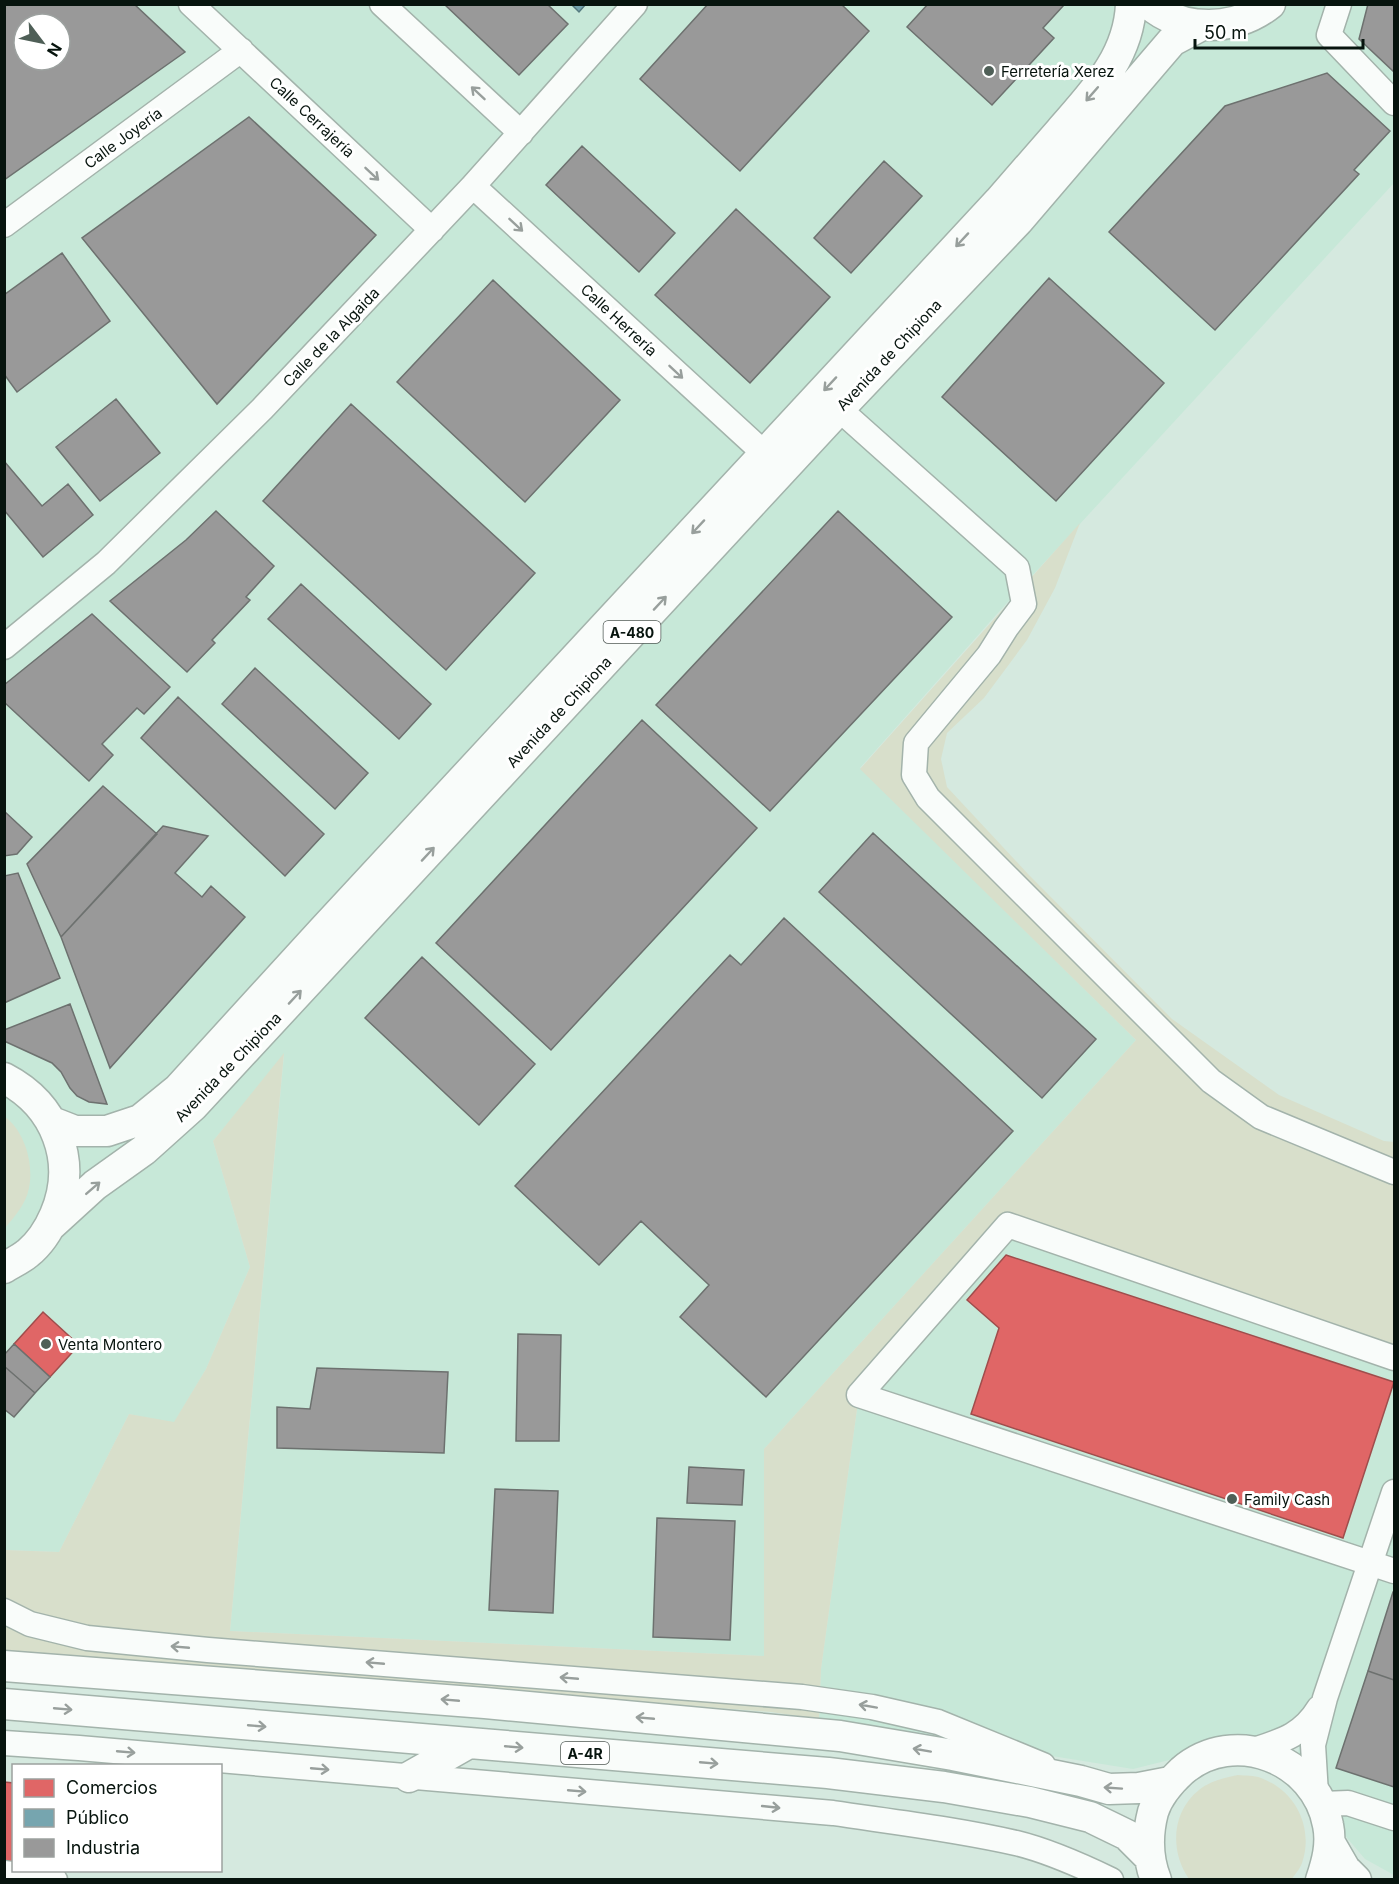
<svg xmlns="http://www.w3.org/2000/svg" width="1399" height="1884" font-family="Inter,sans-serif">
<style>
.built{fill:#c7e8d8;fill-rule:evenodd}
.green{fill:#d8dfcb}
.shops{fill:#e06666;stroke:#9f4d4c;stroke-width:1.5}
.public{fill:#76a5af;stroke:#557a7f;stroke-width:1.5}
.industry{fill:#999;stroke:#6d716f;stroke-width:1.5;fill-rule:evenodd}
.lines{fill:none;stroke-linecap:round;stroke-linejoin:round}
.minor-casing{stroke:#a3b3ab;stroke-width:27}
.major-casing{stroke:#a3b3ab;stroke-width:33}
.minor{stroke:#f9fcfa;stroke-width:24}
.major{stroke:#f9fcfa;stroke-width:30}
.oneway{stroke:#989f9c}
.poi-dot{fill:#4f5f57;stroke:#fff;stroke-width:2}
.labels{text-anchor:middle;dominant-baseline:central;stroke-width:6;stroke-linejoin:round;paint-order:stroke}
.shield{fill:#fff;stroke:#515a56;stroke-width:1.5}
.shield-label{font-size:14px;font-weight:bold;fill:#07140e}
.poi-label{font-size:15px;fill:#07140e;stroke:#fff;text-anchor:start}
.street-label{font-size:15px;fill:#07140e;stroke:#fff}
</style>
<rect width="100%" height="100%" fill="#d5e9df"/>
<!-- built -->
<path class="built" d="M 5,5 L 1394,5 L 1394,183 L 996,615 L 860,768 L 1136,1040 L 764,1449 L 764,1656 L 230,1631 L 284,1055 L 213,1141 L 250,1267 L 206,1369 L 174,1423 L 129,1414 L 59,1552 L 5,1550 ZM 24,24 L 60,24 L 60,60 L 24,60 Z
M 1008,1225 L 1394,1358 L 1394,1875 L 1365,1859 L 1347,1838 L 1298,1755 L 1303,1709 L 1274,1734 L 1133,1769 L 819,1719 L 821,1669 L 859,1395 Z"/>
<!-- green -->
<path class="green" d="M 1080,523 L 1055,588 L 1027,640 L 984,698 L 947,733 L 941,759 L 947,787 L 1028,874 L 1172,1019 L 1279,1095 L 1384,1141 L 1394,1142 L 1394,1358 L 1008,1226 L 859,1395 L 821,1669 L 819,1719 L 771,1712 L 5,1653 L 5,1550 L 59,1552 L 129,1414 L 174,1422 L 206,1369 L 250,1267 L 213,1141 L 284,1053 L 230,1631 L 764,1656 L 764,1449 L 1136,1040 L 860,769 Z
M 4,1116 C 25,1131 34,1164 29,1188 C 26,1204 15,1216 5,1228 Z
M 1238,1775 C 1245,1776 1254,1775 1261,1778 C 1296,1791 1314,1828 1302,1863 C 1300,1869 1295,1874 1292,1879 L 1189,1879 C 1170,1852 1171,1812 1199,1790 C 1210,1781 1224,1778 1238,1775 Z"/>
<!-- shops -->
<path class="shops" d="M 1006,1255 L 1394,1382 L 1343,1538 L 971,1414 L 999,1328 L 967,1300 Z
M 43,1312 L 79,1345 L 50,1377 L 14,1344 Z
M 4,1782 L 14,1783 L 14,1862 L 4,1861 Z"/>
<!-- public -->
<path class="public" d="M 571,4 L 586,4 L 579,12 Z"/>
<!-- industry -->
<path class="industry" d="M 4,4 L 134,4 L 185,52 L 4,180 ZM 24,24 L 60,24 L 60,60 L 24,60 Z
M 444,4 L 547,4 L 568,24 L 519,75 Z
M 708,4 L 841,4 L 869,31 L 740,171 L 640,79 Z
M 928,4 L 1064,4 L 1064,5 L 1043,28 L 1054,38 L 992,105 L 907,27 Z
M 1368,4 L 1394,4 L 1394,72 L 1359,39 Z
M 1327,73 L 1390,131 L 1354,170 L 1359,174 L 1215,330 L 1109,232 L 1225,106 Z
M 249,117 L 376,235 L 217,404 L 82,238 Z
M 582,146 L 675,233 L 639,272 L 546,185 Z
M 884,161 L 922,196 L 851,273 L 814,238 Z
M 736,209 L 830,297 L 750,383 L 655,295 Z
M 62,253 L 110,321 L 17,392 L 4,374 L 4,295 Z
M 1049,278 L 1164,383 L 1056,501 L 942,397 Z
M 493,280 L 620,400 L 525,502 L 397,382 Z
M 116,399 L 160,453 L 100,501 L 56,447 Z
M 351,404 L 535,573 L 446,670 L 263,501 Z
M 4,461 L 42,506 L 68,484 L 93,515 L 43,557 L 4,510 Z
M 216,511 L 274,566 L 246,597 L 250,600 L 212,640 L 215,643 L 187,672 L 110,601 L 186,540 Z
M 838,511 L 952,617 L 770,811 L 656,705 Z
M 301,584 L 431,704 L 399,739 L 268,619 Z
M 92,614 L 170,687 L 144,714 L 137,708 L 102,744 L 113,755 L 89,781 L 4,702 L 4,685 Z
M 255,668 L 368,773 L 335,809 L 222,704 Z
M 178,697 L 324,834 L 285,876 L 141,738 Z
M 642,720 L 757,828 L 551,1050 L 436,943 Z
M 103,786 L 157,834 L 61,937 L 27,864 Z
M 4,811 L 32,837 L 17,854 L 4,856 Z
M 163,826 L 208,836 L 175,873 L 202,897 L 211,886 L 245,917 L 110,1068 L 61,937 Z
M 873,833 L 1096,1039 L 1042,1098 L 819,892 Z
M 18,873 L 60,978 L 4,1003 L 4,876 Z
M 784,918 L 1013,1131 L 766,1397 L 680,1317 L 709,1285 L 641,1221 L 599,1265 L 515,1186 L 730,955 L 741,965 Z
M 422,957 L 535,1064 L 479,1125 L 365,1018 Z
M 70,1004 L 107,1104 L 89,1102 L 77,1096 L 70,1088 L 61,1072 L 52,1063 L 4,1041 L 4,1030 Z
M 518,1334 L 561,1335 L 559,1441 L 516,1441 Z
M 14,1344 L 50,1377 L 35,1393 L 4,1366 L 4,1355 Z
M 4,1366 L 35,1393 L 14,1417 L 4,1409 Z
M 317,1368 L 448,1372 L 444,1453 L 277,1448 L 277,1407 L 310,1409 Z
M 689,1467 L 744,1470 L 742,1505 L 687,1503 Z
M 495,1489 L 558,1491 L 553,1613 L 489,1610 Z
M 657,1518 L 735,1521 L 730,1640 L 653,1637 Z
M 1393,1592 L 1394,1592 L 1394,1680 L 1368,1671 Z
M 1368,1671 L 1394,1680 L 1394,1787 L 1336,1768 Z"/>
<g class="lines">
<defs>
<path id="minor" d="M 191,4 L 432,230
M 382,4 L 521,133
M 1339,4 L 1329,35 L 1394,103
M 473,186 L 765,454
M 4,225 L 241,50
M 839,409 L 1017,568 L 1024,604 L 1006,628 L 989,655 L 916,743 L 914,775 L 928,798 L 1211,1081 L 1261,1117 L 1394,1172
M 4,647 L 106,563 L 262,409 L 473,186 L 635,4
M 1394,1358 L 1008,1225 L 859,1395 L 1394,1571
M 4,1611 L 30,1624 L 87,1638 L 208,1650 L 802,1697 L 872,1707 L 938,1722 L 1043,1765
M 4,1743 L 79,1748 L 833,1813 C 894,1822 955,1829 1016,1843 C 1049,1851 1080,1865 1111,1880
M 1251,1751 C 1281,1741 1302,1736 1319,1708
M 1316,1794 L 1313,1745 L 1325,1698 L 1394,1492
M 1322,1804 L 1348,1803 L 1394,1818
M 4,1873 L 55,1880"/>
<path id="major" d="M 1149,4 C 1183,33 1236,31 1270,4
M 4,1078 C 56,1105 78,1161 55,1215 C 49,1229 39,1244 28,1253 C 21,1259 12,1263 4,1268
M 52,1122 L 75,1131 L 107,1131 L 140,1120 L 178,1089 L 324,929 L 999,201 C 1020,177 1040,154 1060,131 C 1093,93 1129,57 1131,4
M 49,1227 L 95,1185 L 144,1150 L 193,1106 L 839,409 L 1018,221 L 1172,41 L 1202,25
M 4,1666 L 485,1703 L 840,1736 L 953,1755 L 1081,1781 L 1109,1789 L 1139,1788 L 1170,1782
M 4,1704 L 828,1773 L 944,1787 L 1030,1802 L 1090,1817 L 1127,1835 L 1149,1857
M 409,1777 L 469,1743
M 1330,1843 L 1345,1869 L 1356,1880
M 1156,1880 C 1147,1857 1147,1835 1153,1812 C 1158,1796 1169,1783 1182,1771 C 1234,1726 1316,1759 1328,1825 C 1332,1844 1327,1862 1321,1880"/>
</defs>
<!-- minor casing -->
<use href="#minor" class="minor-casing"/>
<!-- major casing -->
<use href="#major" class="major-casing"/>
<!-- minor -->
<use href="#minor" class="minor"/>
<!-- major -->
<use href="#major" class="major"/>
</g>
<!-- one-way arrows -->
<defs><path id="oneway-shaft" d="M-6 0H5M1.5-3L5.5 0L1.5 3" fill="none" stroke-width="1.6" stroke-linecap="round" stroke-linejoin="round" transform="scale(1.5)"/></defs>
<g class="oneway">
<use href="#oneway-shaft" transform="translate(478 93) rotate(-137)"/>
<use href="#oneway-shaft" transform="translate(1092 94) rotate(131)"/>
<use href="#oneway-shaft" transform="translate(372 174) rotate(43)"/>
<use href="#oneway-shaft" transform="translate(516 225) rotate(43)"/>
<use href="#oneway-shaft" transform="translate(962 240) rotate(133)"/>
<use href="#oneway-shaft" transform="translate(676 372) rotate(43)"/>
<use href="#oneway-shaft" transform="translate(830 384) rotate(133)"/>
<use href="#oneway-shaft" transform="translate(698 527) rotate(133)"/>
<use href="#oneway-shaft" transform="translate(660 603) rotate(-47)"/>
<use href="#oneway-shaft" transform="translate(428 854) rotate(-47)"/>
<use href="#oneway-shaft" transform="translate(295 997) rotate(-47)"/>
<use href="#oneway-shaft" transform="translate(93 1188) rotate(-41)"/>
<use href="#oneway-shaft" transform="translate(180 1647) rotate(-175)"/>
<use href="#oneway-shaft" transform="translate(375 1663) rotate(-175)"/>
<use href="#oneway-shaft" transform="translate(569 1678) rotate(-175)"/>
<use href="#oneway-shaft" transform="translate(450 1700) rotate(-175)"/>
<use href="#oneway-shaft" transform="translate(868 1706) rotate(-170)"/>
<use href="#oneway-shaft" transform="translate(63 1709) rotate(5)"/>
<use href="#oneway-shaft" transform="translate(645 1718) rotate(-175)"/>
<use href="#oneway-shaft" transform="translate(257 1726) rotate(5)"/>
<use href="#oneway-shaft" transform="translate(514 1747) rotate(5)"/>
<use href="#oneway-shaft" transform="translate(922 1750) rotate(-170)"/>
<use href="#oneway-shaft" transform="translate(126 1752) rotate(5)"/>
<use href="#oneway-shaft" transform="translate(709 1763) rotate(5)"/>
<use href="#oneway-shaft" transform="translate(320 1769) rotate(5)"/>
<use href="#oneway-shaft" transform="translate(1113 1788) rotate(-176)"/>
<use href="#oneway-shaft" transform="translate(577 1791) rotate(5)"/>
<use href="#oneway-shaft" transform="translate(771 1807) rotate(6)"/>
</g>
<!-- markers -->
<g class="poi-dot">
<circle cx="989" cy="71" r="6"/>
<circle cx="46" cy="1344" r="6"/>
<circle cx="1232" cy="1499" r="6"/>
</g>
<g class="labels">
<!-- shield labels -->
<g class="shield">
<rect x="603.5" y="621" width="57" height="22" rx="4.5"/>
<rect x="561" y="1742" width="48" height="22" rx="4.5"/>
</g>
<g class="shield-label">
<text x="632" y="632">A-480</text>
<text x="585" y="1753">A-4R</text>
</g>
<!-- poi labels -->
<g class="poi-label">
<text x="1001" y="71">Ferretería Xerez</text>
<text x="58" y="1344">Venta Montero</text>
<text x="1244" y="1499">Family Cash</text>
</g>
<!-- street labels -->
<g class="street-label">
<text transform="translate(312 117) rotate(43)">Calle Cerrajería</text>
<text transform="translate(123 138) rotate(-36)">Calle Joyería</text>
<text transform="translate(619 320) rotate(43)">Calle Herrería</text>
<text transform="translate(331 337) rotate(-46)">Calle de la Algaida</text>
<text transform="translate(889 355) rotate(-47)">Avenida de Chipiona</text>
<text transform="translate(559 712) rotate(-47)">Avenida de Chipiona</text>
<text transform="translate(228 1067) rotate(-46)">Avenida de Chipiona</text>
</g>
</g>
<!-- border -->
<rect width="1399" height="1884" fill="none" stroke="#07140e" stroke-width="12"/>
<!-- legend -->
<rect x="12" y="1764" width="210" height="108" fill="#ffffff" stroke="#9ca19f" stroke-width="1.5"/>
<rect x="24" y="1779" width="30" height="18" fill="#e06666" stroke="#9ca19f" stroke-width="1.5"/>
<text x="66" y="1794" font-size="18" fill="#07140e">Comercios</text>
<rect x="24" y="1809" width="30" height="18" fill="#76a5af" stroke="#9ca19f" stroke-width="1.5"/>
<text x="66" y="1824" font-size="18" fill="#07140e">Público</text>
<rect x="24" y="1839" width="30" height="18" fill="#999999" stroke="#9ca19f" stroke-width="1.5"/>
<text x="66" y="1854" font-size="18" fill="#07140e">Industria</text>
<!-- north arrow -->
<g transform="translate(42 42) rotate(122)"><circle r="28" fill="#ffffff" stroke="#9ca19f" stroke-width="1.5"/>
<path d="M0-4.5L10 22L0 15L-10 22Z" fill="#4f5f57"/>
<text y="-9" font-size="16" font-weight="bold" text-anchor="middle" fill="#07140e">N</text>
</g>
<!-- scale -->
<path d="M1195 39v9h168v-9" fill="none" stroke="#07140e" stroke-width="3"/>
<text x="1204" y="39" font-size="18" fill="#07140e" stroke="#ffffff" stroke-width="4.5" paint-order="stroke">50 m</text>
</svg>
